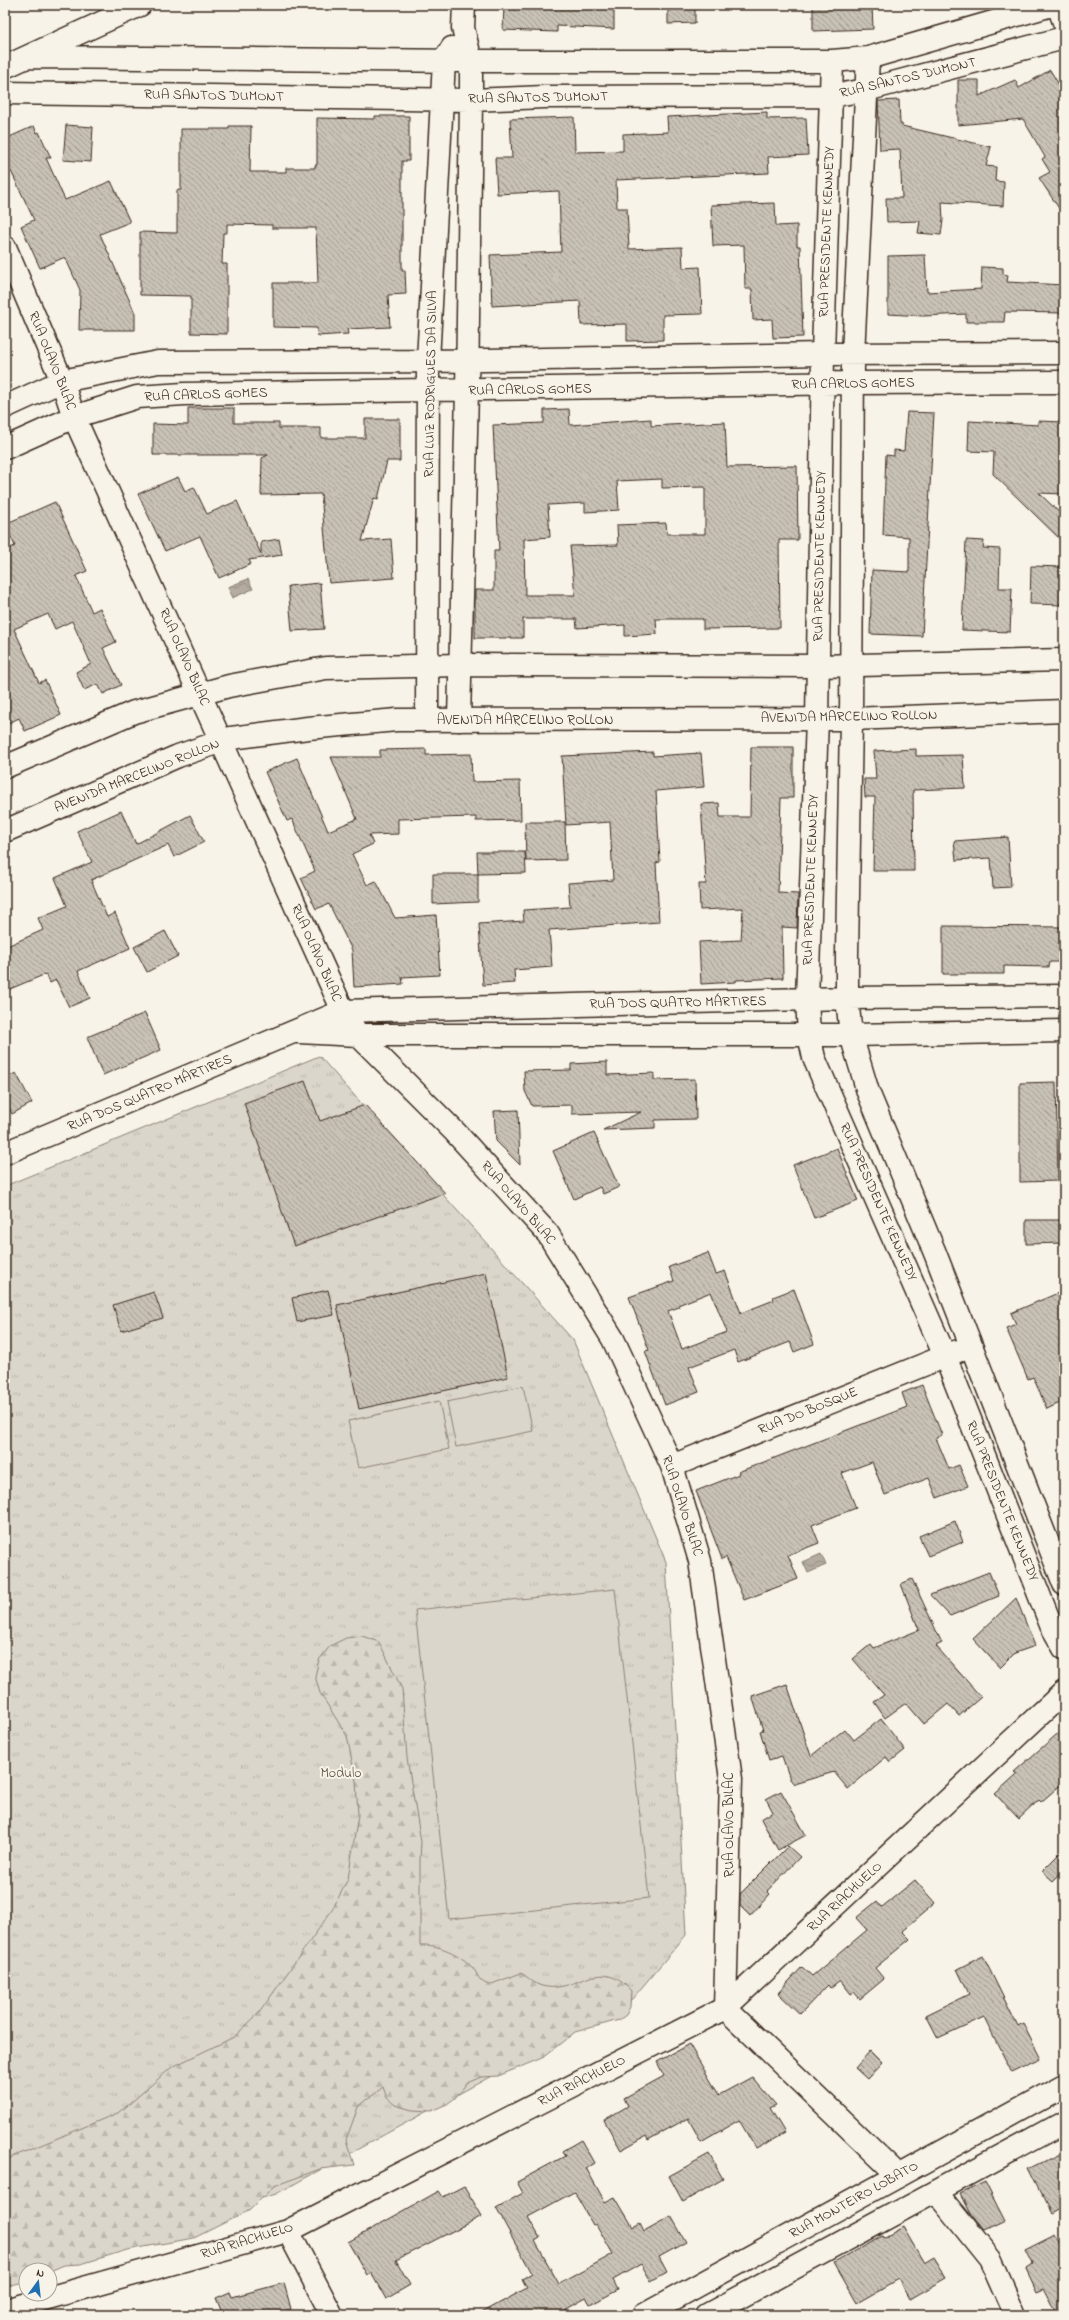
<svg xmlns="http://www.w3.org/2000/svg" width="1069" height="2320" font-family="'Indie Flower',sans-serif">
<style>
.grass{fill:url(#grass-tufts);stroke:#8b8074}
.forest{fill:url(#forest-firs);stroke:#8b8074}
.pitch{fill:#dbd6cb;stroke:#8b8074}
.water{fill:url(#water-waves);stroke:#84786c}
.building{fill:url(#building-back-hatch);stroke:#3b2a1e;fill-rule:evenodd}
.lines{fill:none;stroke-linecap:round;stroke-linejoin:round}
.minor-casing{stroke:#3b2a1e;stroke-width:25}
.major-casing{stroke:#3b2a1e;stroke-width:25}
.minor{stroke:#f7f3e8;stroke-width:22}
.major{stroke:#f7f3e8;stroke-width:22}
.labels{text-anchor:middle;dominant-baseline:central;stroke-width:4;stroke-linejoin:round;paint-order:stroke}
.street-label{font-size:14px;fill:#3b2a1e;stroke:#f7f3e8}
.park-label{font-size:14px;fill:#5b4c41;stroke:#f7f3e8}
</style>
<defs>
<pattern id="grass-tufts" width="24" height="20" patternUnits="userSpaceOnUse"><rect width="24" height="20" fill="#dbd6cb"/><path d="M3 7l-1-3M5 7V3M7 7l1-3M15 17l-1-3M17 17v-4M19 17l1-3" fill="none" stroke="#bdb8ae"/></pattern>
<pattern id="forest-firs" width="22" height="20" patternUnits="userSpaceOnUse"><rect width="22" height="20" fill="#dbd6cb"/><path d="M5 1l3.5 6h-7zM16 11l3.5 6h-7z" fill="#bdb8ae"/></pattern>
<pattern id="water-waves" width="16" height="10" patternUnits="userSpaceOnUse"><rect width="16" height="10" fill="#b4aca0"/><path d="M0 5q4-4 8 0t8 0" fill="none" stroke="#948c82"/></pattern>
<pattern id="building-back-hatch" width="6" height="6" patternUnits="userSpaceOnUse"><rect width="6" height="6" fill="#c8c1b6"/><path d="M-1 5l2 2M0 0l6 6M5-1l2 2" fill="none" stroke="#a49d93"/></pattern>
</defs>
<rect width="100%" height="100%" fill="#f7f3e8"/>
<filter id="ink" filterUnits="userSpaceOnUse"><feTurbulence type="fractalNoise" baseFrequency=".025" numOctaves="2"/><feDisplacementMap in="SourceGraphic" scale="8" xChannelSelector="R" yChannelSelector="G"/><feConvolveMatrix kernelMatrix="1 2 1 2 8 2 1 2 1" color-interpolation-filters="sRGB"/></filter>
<g filter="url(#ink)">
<!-- grass -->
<path class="grass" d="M 319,1056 L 573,1340 L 666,1562 L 686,1935 L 632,1999 L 276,2194 L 5,2272 L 5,1186 Z"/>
<!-- forest -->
<path class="forest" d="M 362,1636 L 379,1642 L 402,1689 L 407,1758 L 421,1842 L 420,1860 L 420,1945 C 438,1944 460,1954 472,1967 C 480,1976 476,1980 489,1985 L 521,1973 C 528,1977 534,1984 542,1986 C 576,1995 599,1954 631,1991 L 630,2007 L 626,2015 L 619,2020 L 575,2032 L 542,2058 L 498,2076 L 481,2077 L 467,2083 L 455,2098 L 447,2104 L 431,2111 L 412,2110 L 395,2105 L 387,2098 L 383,2087 L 358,2107 L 346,2140 L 354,2165 L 320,2169 L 274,2186 L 250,2210 L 194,2238 L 127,2250 L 81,2264 L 64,2265 L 50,2271 L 26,2270 L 26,2281 L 5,2287 L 5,2160 L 120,2112 L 172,2067 L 234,2037 L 259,2013 L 332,1910 L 348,1879 L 358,1815 L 356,1781 L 347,1736 L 320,1693 L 315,1676 L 319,1660 L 330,1646 L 346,1638 Z"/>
<!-- pitch -->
<path class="pitch" d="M 523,1386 L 533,1431 L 456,1447 L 447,1402 Z
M 439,1401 L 449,1449 L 358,1468 L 348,1421 Z
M 615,1589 L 649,1898 L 449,1919 L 415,1610 Z"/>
<!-- water -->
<path class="water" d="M 248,579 L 253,589 L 232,598 L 228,587 Z
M 821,1554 L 826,1565 L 808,1573 L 803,1562 Z"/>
<!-- building -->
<path class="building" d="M 504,5 L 614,5 L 614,29 L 557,26 L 557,32 L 503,30 Z
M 668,5 L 695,5 L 695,23 L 668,24 Z
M 813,5 L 872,5 L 873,29 L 813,31 Z
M 1050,70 L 1064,93 L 1064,216 L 1039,178 L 1050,172 L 1042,159 L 1045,157 L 1023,119 L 958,125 L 958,80 L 979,80 L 979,96 L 1015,80 L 1019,88 Z
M 899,100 L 900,124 L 902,124 L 902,126 L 991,147 L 986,166 L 996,167 L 995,181 L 1004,182 L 1003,206 L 942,202 L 943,220 L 941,235 L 918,233 L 920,221 L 887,222 L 886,198 L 902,198 L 900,149 L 880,150 L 878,101 Z
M 767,112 L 767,119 L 806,118 L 808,155 L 768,157 L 769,173 L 616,180 L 617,208 L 627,208 L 629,249 L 682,247 L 683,268 L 700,267 L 702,314 L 663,315 L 663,340 L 627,341 L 627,324 L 581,325 L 580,301 L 492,306 L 490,255 L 561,252 L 559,191 L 497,194 L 495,158 L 512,158 L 510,119 L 574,117 L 575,152 L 623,151 L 623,134 L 668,132 L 667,117 Z
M 375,116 L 409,116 L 409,161 L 402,161 L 402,270 L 405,270 L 406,294 L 388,295 L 390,327 L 347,329 L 348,334 L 318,336 L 317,328 L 273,327 L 273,283 L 318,283 L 316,228 L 272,228 L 272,225 L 227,224 L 227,233 L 223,233 L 222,264 L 227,264 L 227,334 L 191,333 L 191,296 L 140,295 L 140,232 L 177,233 L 177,190 L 181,190 L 181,129 L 229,129 L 229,126 L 251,126 L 250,172 L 286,172 L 286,168 L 315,168 L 315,165 L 317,165 L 317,118 L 375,119 Z
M 66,125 L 93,127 L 91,162 L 63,160 Z
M 34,126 L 37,133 L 39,132 L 51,158 L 46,158 L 65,200 L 111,181 L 130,222 L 100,234 L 135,313 L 135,330 L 79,330 L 80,290 L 65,257 L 40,268 L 21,226 L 34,220 L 11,171 L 5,174 L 5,139 Z
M 775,203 L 776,226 L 797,225 L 797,246 L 800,246 L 803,337 L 773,338 L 772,319 L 753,320 L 752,289 L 745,289 L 744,245 L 713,246 L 711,205 Z
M 925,255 L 927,292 L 981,289 L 982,267 L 1003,268 L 1003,274 L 1008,275 L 1007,282 L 1064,285 L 1064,313 L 1005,312 L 1004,322 L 966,322 L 966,314 L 923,316 L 888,314 L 888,256 Z
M 188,408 L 234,408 L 234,423 L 279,423 L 279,428 L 321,428 L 321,438 L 365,438 L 365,419 L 400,419 L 400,461 L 387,461 L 378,499 L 374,498 L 362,541 L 391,539 L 394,578 L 329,583 L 321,494 L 261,495 L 262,458 L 268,455 L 153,455 L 153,424 L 188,425 Z
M 569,409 L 570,425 L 651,419 L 651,426 L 725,422 L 727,467 L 797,466 L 798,540 L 779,540 L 780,628 L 703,629 L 703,619 L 656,619 L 657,634 L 625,636 L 625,625 L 577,628 L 576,619 L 523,619 L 523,638 L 475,638 L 475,590 L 494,590 L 494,551 L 499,551 L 493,425 L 544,423 L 544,410 ZM 662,479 L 662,488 L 705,487 L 705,534 L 667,534 L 666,523 L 617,525 L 618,545 L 570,546 L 575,595 L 525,595 L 524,539 L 550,537 L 548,505 L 585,503 L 585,512 L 619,510 L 617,481 Z
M 907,412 L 934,413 L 922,636 L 870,634 L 872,570 L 909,572 L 909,537 L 883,535 L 886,455 L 894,456 L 894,450 L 904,451 Z
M 969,421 L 1038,425 L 1038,421 L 1064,422 L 1064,494 L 1039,493 L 1064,517 L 1064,543 L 993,474 L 994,452 L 968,451 Z
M 178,477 L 185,491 L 194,487 L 207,514 L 237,501 L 261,554 L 261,542 L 279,539 L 282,555 L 249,560 L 251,564 L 219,578 L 200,536 L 165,551 L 138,494 Z
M 55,502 L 87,571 L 76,576 L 92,612 L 100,608 L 116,642 L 103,648 L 121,685 L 103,694 L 98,684 L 84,690 L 76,672 L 91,664 L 72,621 L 55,629 L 48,614 L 14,629 L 39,683 L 45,680 L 61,715 L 25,731 L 19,718 L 5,725 L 5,550 L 15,546 L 5,524 Z
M 966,540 L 984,541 L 983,548 L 1000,549 L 999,588 L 1012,588 L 1010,632 L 962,630 Z
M 1031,566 L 1064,567 L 1064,605 L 1030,604 Z
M 320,583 L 324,629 L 292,631 L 288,586 Z
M 751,747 L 793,747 L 793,798 L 781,798 L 778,893 L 798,894 L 797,928 L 782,927 L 783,978 L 736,980 L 736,982 L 701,984 L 699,942 L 741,940 L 743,908 L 700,910 L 699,884 L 706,884 L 701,804 L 719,803 L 720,817 L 750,817 Z
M 426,749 L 426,755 L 471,754 L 472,782 L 520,781 L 521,820 L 476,821 L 476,817 L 398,819 L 398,834 L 369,835 L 373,844 L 352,854 L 367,885 L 376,881 L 395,918 L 436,915 L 440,975 L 402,977 L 403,984 L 354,987 L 352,950 L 329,904 L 316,909 L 301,878 L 315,871 L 292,819 L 287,821 L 265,772 L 297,758 L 328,831 L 357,819 L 331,757 L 380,757 L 380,750 Z
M 916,749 L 916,756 L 963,755 L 965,788 L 913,790 L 914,871 L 873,871 L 875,797 L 865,797 L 864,779 L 876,779 L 874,751 Z
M 653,752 L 653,756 L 701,753 L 704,787 L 656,791 L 660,862 L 656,863 L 659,922 L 549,930 L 552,967 L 514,970 L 515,983 L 483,985 L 479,924 L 524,921 L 523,910 L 570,907 L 568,883 L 613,880 L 610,822 L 566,825 L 562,756 Z
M 121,811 L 136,844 L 190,815 L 204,842 L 174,857 L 168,845 L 91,880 L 107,917 L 115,913 L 130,948 L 78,971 L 90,998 L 69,1007 L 56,980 L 50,983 L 46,974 L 5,991 L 5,947 L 43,930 L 38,918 L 67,906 L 55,878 L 92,862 L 77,831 Z
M 525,822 L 565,822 L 566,860 L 526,861 Z
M 1008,837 L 1011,887 L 993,888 L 991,858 L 956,860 L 954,841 Z
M 477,852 L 525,852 L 526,873 L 478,874 Z
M 433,874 L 478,874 L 478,902 L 433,904 Z
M 943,926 L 1064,927 L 1064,962 L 1050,962 L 1049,967 L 1004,966 L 1004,974 L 943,974 Z
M 165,931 L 178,956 L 147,972 L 134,947 Z
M 145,1013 L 161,1050 L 103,1075 L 87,1037 Z
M 607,1062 L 607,1075 L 654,1073 L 654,1080 L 695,1079 L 696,1119 L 655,1120 L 655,1128 L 603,1130 L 641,1112 L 572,1114 L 572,1105 L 532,1106 L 525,1091 L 524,1071 L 571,1070 L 571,1064 Z
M 16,1073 L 32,1103 L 12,1114 L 5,1100 L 5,1078 Z
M 305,1081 L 320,1121 L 365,1105 L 445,1193 L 294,1246 L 244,1103 Z
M 1056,1082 L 1058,1181 L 1020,1182 L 1020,1083 Z
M 518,1110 L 520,1165 L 496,1141 L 494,1111 Z
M 594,1133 L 619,1187 L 603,1194 L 600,1187 L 574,1199 L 553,1151 Z
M 837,1148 L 858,1201 L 814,1218 L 793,1165 Z
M 1026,1220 L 1064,1220 L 1064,1243 L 1026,1244 Z
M 708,1253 L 716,1274 L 725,1271 L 741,1313 L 774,1300 L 773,1297 L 794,1289 L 814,1344 L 794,1352 L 790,1342 L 738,1362 L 734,1350 L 689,1367 L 699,1392 L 665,1405 L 645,1351 L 649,1350 L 629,1297 L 674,1281 L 669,1267 ZM 711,1292 L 727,1332 L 682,1349 L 668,1311 L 679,1307 L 678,1305 Z
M 486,1273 L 508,1377 L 359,1409 L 337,1305 Z
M 328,1290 L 334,1315 L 297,1322 L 292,1298 Z
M 154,1292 L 163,1318 L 121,1331 L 113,1305 Z
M 1058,1293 L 1064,1307 L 1064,1401 L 1047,1409 L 1033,1377 L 1028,1379 L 1006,1328 L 1016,1324 L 1011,1313 Z
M 922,1385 L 942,1435 L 936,1438 L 949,1469 L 959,1465 L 968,1486 L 937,1498 L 929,1478 L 885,1495 L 872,1462 L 842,1473 L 856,1508 L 812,1525 L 819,1543 L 788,1555 L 798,1579 L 744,1600 L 726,1557 L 722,1559 L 696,1491 L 739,1474 L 738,1472 L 907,1407 L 902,1393 Z
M 955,1521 L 963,1542 L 928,1556 L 919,1536 Z
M 989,1572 L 999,1596 L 972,1607 L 950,1616 L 930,1595 Z
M 912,1579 L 942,1643 L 936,1646 L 981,1697 L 959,1716 L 948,1704 L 924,1724 L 906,1703 L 885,1718 L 874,1702 L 884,1695 L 853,1659 L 871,1644 L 874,1648 L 919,1630 L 901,1584 Z
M 1016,1598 L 1035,1646 L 1015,1653 L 1000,1668 L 973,1639 Z
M 787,1684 L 811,1756 L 845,1729 L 854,1740 L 881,1719 L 905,1750 L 890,1762 L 886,1757 L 848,1789 L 834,1772 L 794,1784 L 790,1779 L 782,1756 L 769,1760 L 760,1731 L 763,1730 L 752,1696 Z
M 1064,1728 L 1064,1782 L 1041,1802 L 1039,1800 L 1019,1819 L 995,1794 L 1017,1774 L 1014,1772 Z
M 781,1791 L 806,1835 L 778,1850 L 761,1819 L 773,1812 L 766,1799 Z
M 788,1846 L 800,1857 L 767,1891 L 770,1894 L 750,1916 L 740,1906 L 740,1894 Z
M 1064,1849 L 1064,1870 L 1053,1881 L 1042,1871 Z
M 915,1880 L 935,1903 L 902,1931 L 910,1939 L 875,1968 L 884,1979 L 860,1999 L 854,1992 L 851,1994 L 840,1980 L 830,1988 L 828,1985 L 800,2014 L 778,1993 L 802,1967 L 812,1976 L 867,1930 L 856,1918 L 877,1901 L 882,1907 Z
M 983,1956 L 1018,2027 L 1023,2024 L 1041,2059 L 1012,2073 L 984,2017 L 938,2038 L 926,2015 L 969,1994 L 957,1969 Z
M 689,2044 L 719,2095 L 752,2077 L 776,2105 L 770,2108 L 785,2133 L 756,2149 L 739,2120 L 701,2142 L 688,2118 L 648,2140 L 646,2136 L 621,2150 L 604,2120 L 628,2106 L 624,2098 L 664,2076 L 657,2062 Z
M 870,2051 L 882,2063 L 867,2079 L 855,2068 Z
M 581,2140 L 594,2163 L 586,2168 L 605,2202 L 615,2197 L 633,2227 L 640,2223 L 644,2231 L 671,2216 L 686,2242 L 659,2257 L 667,2272 L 651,2281 L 641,2264 L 613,2280 L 618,2290 L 590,2305 L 586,2298 L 556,2315 L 478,2315 L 527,2288 L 522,2279 L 532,2273 L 496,2208 L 523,2193 L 517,2182 L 565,2156 L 562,2151 ZM 574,2192 L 593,2225 L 596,2224 L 613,2254 L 559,2284 L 535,2241 L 540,2238 L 528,2217 Z
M 709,2154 L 723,2179 L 683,2202 L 669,2176 Z
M 1059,2154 L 1064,2164 L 1064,2206 L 1051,2213 L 1029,2169 Z
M 985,2182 L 1005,2221 L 984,2231 L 970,2214 L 960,2194 Z
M 464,2186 L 482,2216 L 396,2260 L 410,2285 L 386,2299 L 371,2273 L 367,2275 L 348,2242 L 439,2191 L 443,2197 Z
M 903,2227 L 924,2263 L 934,2257 L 947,2278 L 910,2299 L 899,2279 L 857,2303 L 834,2263 L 882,2236 L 885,2237 Z
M 1055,2235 L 1064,2252 L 1064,2315 L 1058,2315 L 1044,2288 L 1037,2291 L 1026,2268 L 1032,2264 L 1025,2250 Z
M 284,2283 L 291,2309 L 269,2315 L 223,2315 L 216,2298 L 230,2292 L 232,2297 Z"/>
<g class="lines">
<defs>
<path id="minor" d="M 1058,5 L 1064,22
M 28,57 L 471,61 L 832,61 L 868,58 L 1052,5
M 868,58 L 853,354 L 851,719 L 847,954 L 847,998 L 851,1035 L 868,1092 L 935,1253 L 1064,1584
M 832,61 L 823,354 L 817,719 L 807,999 L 809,1035 L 814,1058 L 945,1356 L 1051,1625 L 1064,1648
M 5,67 L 140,5
M 5,93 L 471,100 L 544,97 L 831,96 L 866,90 L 1064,38
M 5,247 L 62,381 L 74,417 C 165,615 253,813 343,1011 L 358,1035 L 455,1132 L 548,1234 L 613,1339 L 672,1466 L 700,1561 L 731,1779 L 725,2008 L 898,2175
M 5,407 L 62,381 L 158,362 L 428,361 L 823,354 L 1064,353
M 5,448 L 74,417 L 137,397 L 184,394 L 853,383 L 1064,382
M 427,720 L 428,361 L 444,61 L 452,48
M 459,720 L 467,391 L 471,100 L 471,61 L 463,28 L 464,5
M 299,1032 L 358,1035 L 851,1035 L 1064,1031
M 5,1153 L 343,1011 L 847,998 L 1064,996
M 672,1466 L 958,1351
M 936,2192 L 990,2259 L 1015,2315
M 288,2231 L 332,2315
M 5,2310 L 288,2231 L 725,2008 L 1064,1692
M 644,2315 L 1064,2085
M 707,2315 L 1064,2122"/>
<path id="major" d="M 5,767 L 134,712 L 229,686 L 326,668 L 460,665 L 818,666 L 1064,660
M 5,831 L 178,756 L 231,738 L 308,728 L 397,720 L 851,719 L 1064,711"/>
</defs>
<!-- minor casing -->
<use href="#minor" class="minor-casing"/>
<!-- major casing -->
<use href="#major" class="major-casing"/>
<!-- minor -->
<use href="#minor" class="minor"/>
<!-- major -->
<use href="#major" class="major"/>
</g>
</g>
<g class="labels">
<!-- street labels -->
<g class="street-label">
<text transform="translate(908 78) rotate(-13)">RUA SANTOS DUMONT</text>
<text transform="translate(214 96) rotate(1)">RUA SANTOS DUMONT</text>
<text transform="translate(538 98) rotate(-1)">RUA SANTOS DUMONT</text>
<text transform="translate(827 232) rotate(-88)">RUA PRESIDENTE KENNEDY</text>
<text transform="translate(52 361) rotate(68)">RUA OLAVO BILAC</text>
<text transform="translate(431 384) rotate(-89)">RUA LUIZ RODRIGUES DA SILVA</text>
<text transform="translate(853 384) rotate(-1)">RUA CARLOS GOMES</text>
<text transform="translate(530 390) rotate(-1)">RUA CARLOS GOMES</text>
<text transform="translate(206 395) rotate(-2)">RUA CARLOS GOMES</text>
<text transform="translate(820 556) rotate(-89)">RUA PRESIDENTE KENNEDY</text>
<text transform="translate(184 657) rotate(66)">RUA OLAVO BILAC</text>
<text transform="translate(849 717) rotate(-1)">AVENIDA MARCELINO ROLLON</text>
<text x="525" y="720">AVENIDA MARCELINO ROLLON</text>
<text transform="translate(137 776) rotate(-22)">AVENIDA MARCELINO ROLLON</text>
<text transform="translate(811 880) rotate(-88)">RUA PRESIDENTE KENNEDY</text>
<text transform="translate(316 953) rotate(66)">RUA OLAVO BILAC</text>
<text transform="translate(678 1003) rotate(-1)">RUA DOS QUATRO MÁRTIRES</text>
<text transform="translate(150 1093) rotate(-23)">RUA DOS QUATRO MÁRTIRES</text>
<text transform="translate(878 1202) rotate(66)">RUA PRESIDENTE KENNEDY</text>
<text transform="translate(518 1203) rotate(49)">RUA OLAVO BILAC</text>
<text transform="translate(808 1411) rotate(-22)">RUA DO BOSQUE</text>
<text transform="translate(1002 1501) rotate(68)">RUA PRESIDENTE KENNEDY</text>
<text transform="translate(682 1506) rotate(72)">RUA OLAVO BILAC</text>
<text transform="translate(729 1825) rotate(-90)">RUA OLAVO BILAC</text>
<text transform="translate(845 1897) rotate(-43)">RUA RIACHUELO</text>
<text transform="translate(582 2081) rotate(-27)">RUA RIACHUELO</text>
<text transform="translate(854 2200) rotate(-29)">RUA MONTEIRO LOBATO</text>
<text transform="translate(247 2241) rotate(-17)">RUA RIACHUELO</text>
</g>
<!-- park labels -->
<g class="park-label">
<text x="341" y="1773">Modulo</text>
</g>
</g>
<!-- margin -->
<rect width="1069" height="2320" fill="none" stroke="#f7f3e8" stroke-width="20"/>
<rect x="10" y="10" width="1049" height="2300" fill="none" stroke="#3b2a1e" stroke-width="1.5" filter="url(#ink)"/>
<!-- north arrow -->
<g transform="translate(38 2282) rotate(15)"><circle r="19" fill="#f7f3e8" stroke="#aca397"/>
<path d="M0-3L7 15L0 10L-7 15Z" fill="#1f6fb2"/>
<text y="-6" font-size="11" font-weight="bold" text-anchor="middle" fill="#3b2a1e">N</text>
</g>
</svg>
